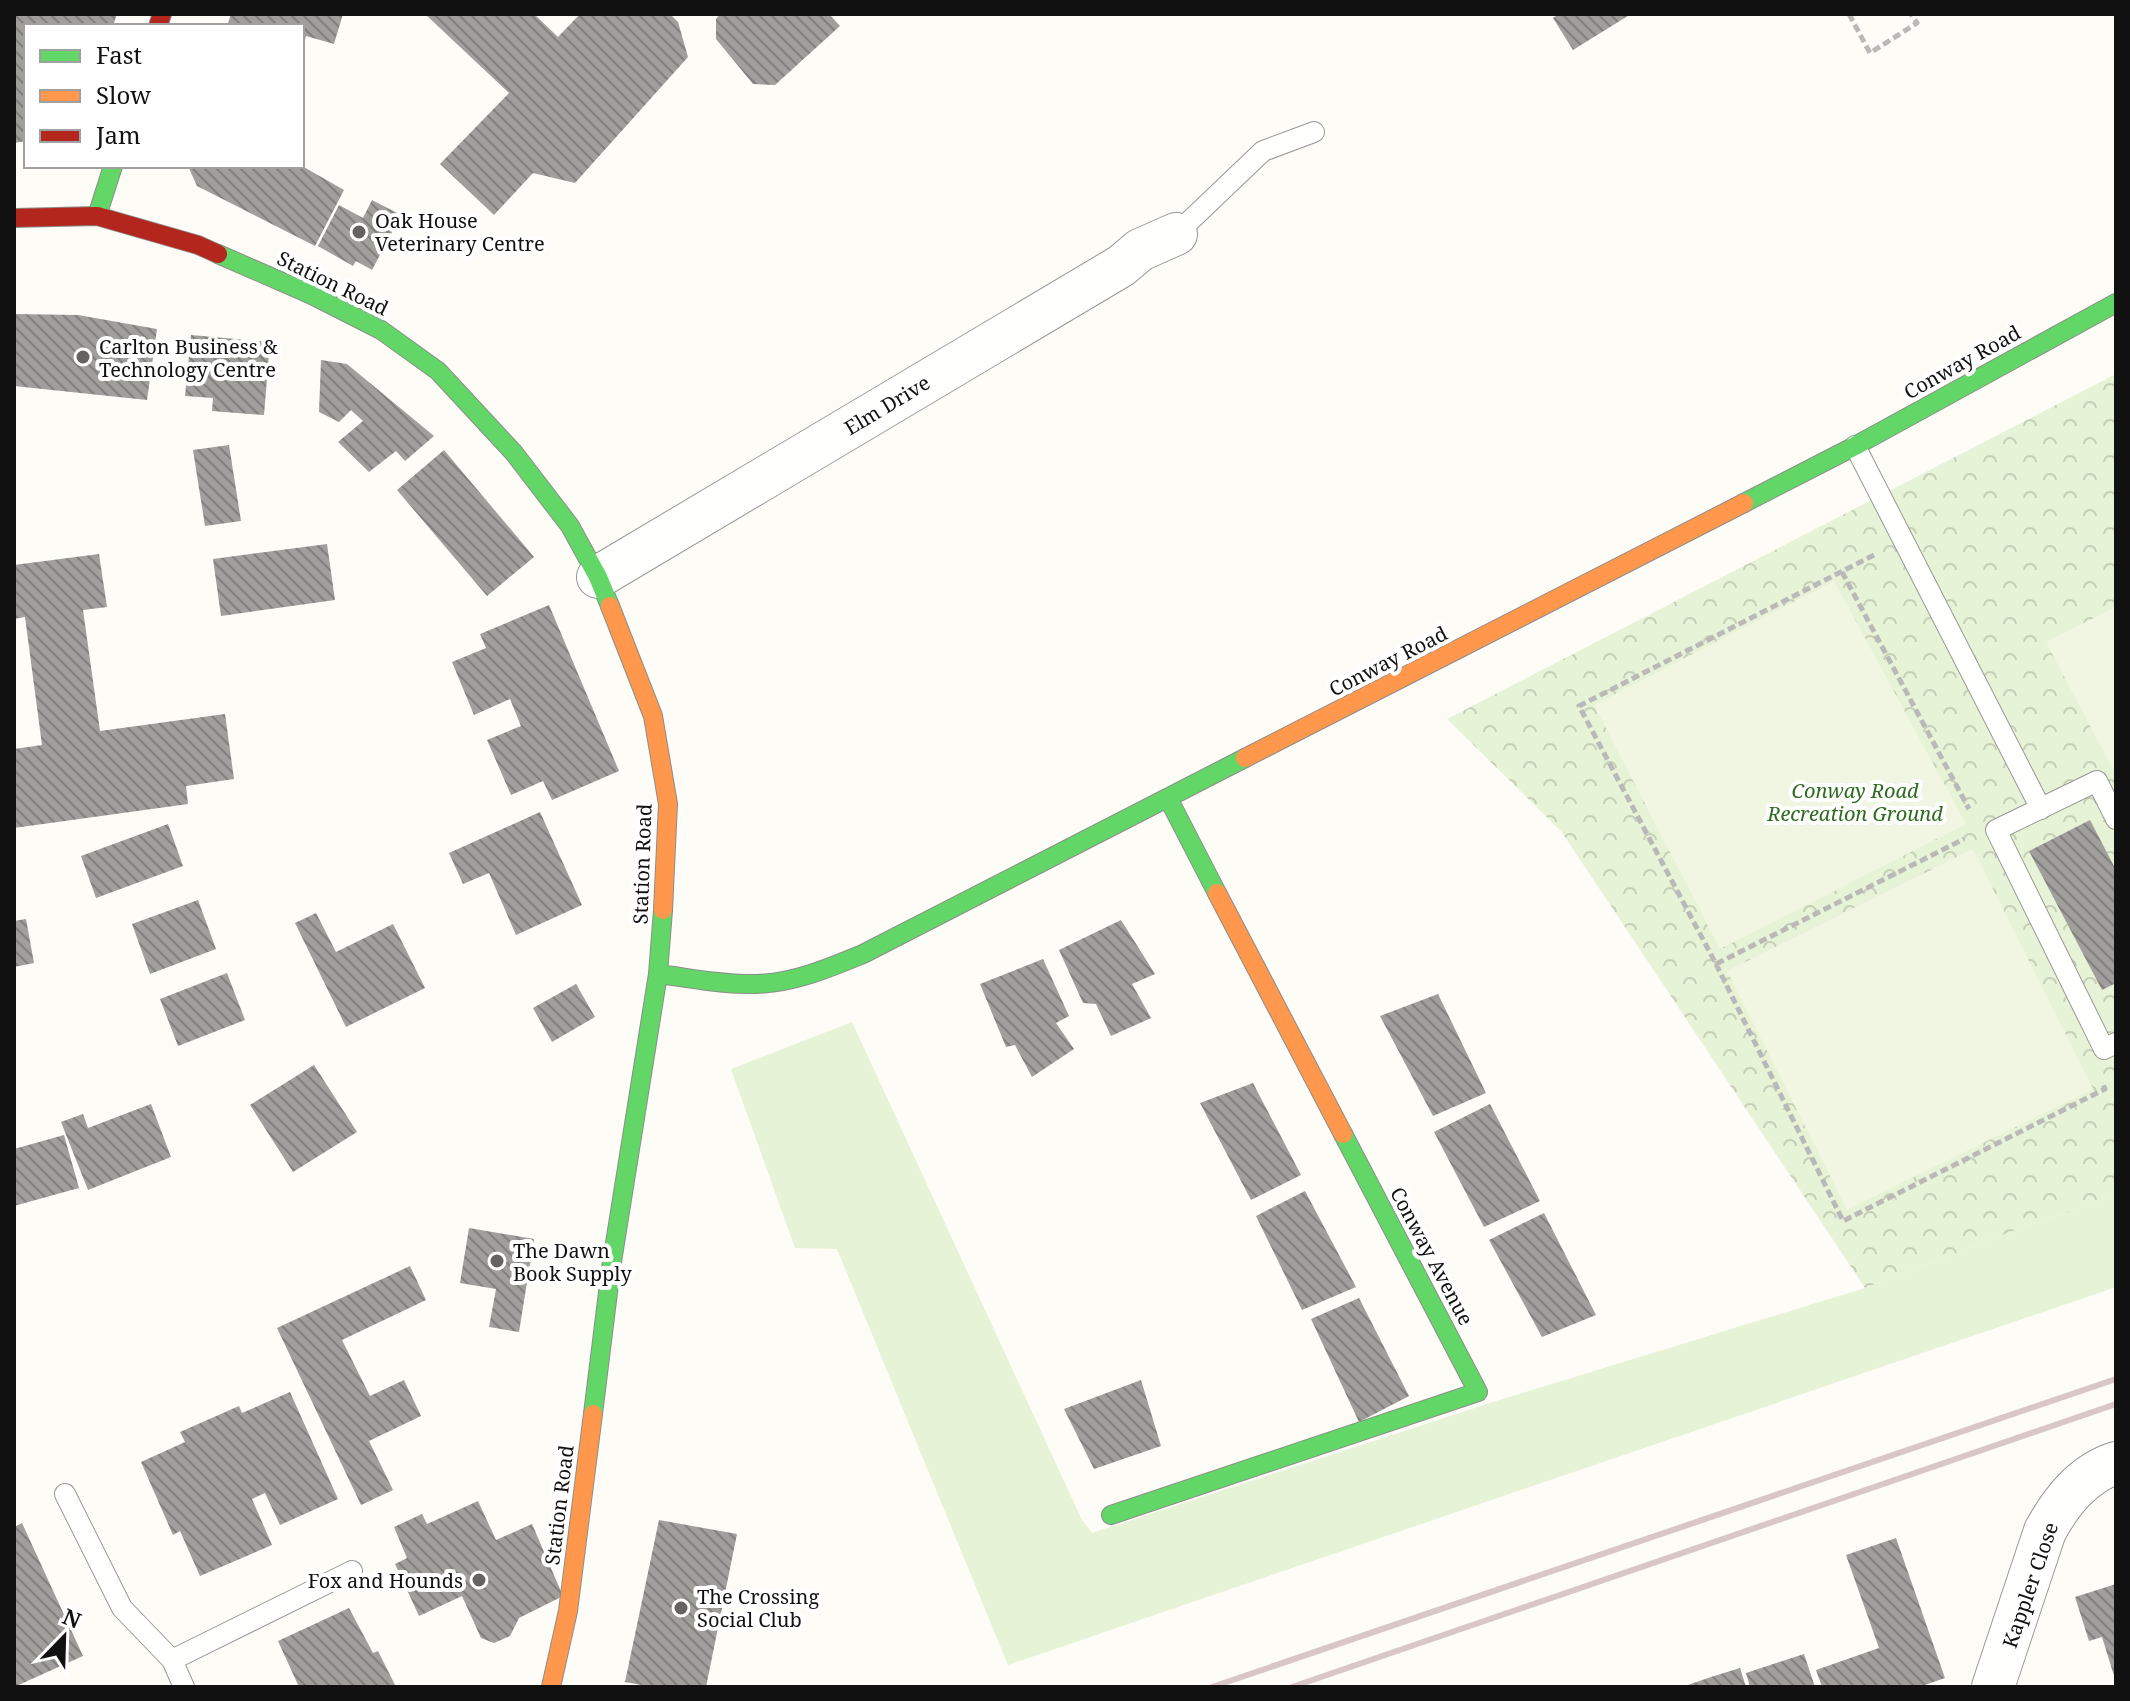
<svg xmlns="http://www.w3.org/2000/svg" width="2130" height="1701" font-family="'Noto Serif',serif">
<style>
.grass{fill:#e7f3d7}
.park{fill:url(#park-crowns)}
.pitch{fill:#f0f6e1}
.building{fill:url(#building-back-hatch)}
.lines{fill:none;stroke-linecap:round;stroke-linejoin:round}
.lane-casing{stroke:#979795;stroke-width:22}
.street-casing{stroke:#979795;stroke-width:44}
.fast-casing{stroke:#8e8d8b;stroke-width:20}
.slow-casing{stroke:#8e8d8b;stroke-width:20}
.jam-casing{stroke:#8e8d8b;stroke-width:20}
.path{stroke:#b9b9b8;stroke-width:5;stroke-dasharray:8 4;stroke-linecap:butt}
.lane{stroke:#fffffe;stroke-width:20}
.street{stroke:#fffffe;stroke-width:42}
.fast{stroke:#63d668;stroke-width:18}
.slow{stroke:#ff974d;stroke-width:18}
.jam{stroke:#b3261e;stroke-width:18}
.rail{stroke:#d9c6c7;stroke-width:6}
.poi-dot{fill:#646362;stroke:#fff;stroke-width:3}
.labels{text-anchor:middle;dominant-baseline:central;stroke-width:8;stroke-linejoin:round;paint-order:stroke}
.poi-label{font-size:20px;fill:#111;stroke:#fff;text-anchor:start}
.street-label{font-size:20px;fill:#111;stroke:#fff}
.park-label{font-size:20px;font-style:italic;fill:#2f6b1f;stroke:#fff}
</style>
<defs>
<pattern id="park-crowns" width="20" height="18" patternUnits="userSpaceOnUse" patternTransform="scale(2)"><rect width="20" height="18" fill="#e7f3d7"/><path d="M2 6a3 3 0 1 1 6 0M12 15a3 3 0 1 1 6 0" fill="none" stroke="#c5cfb8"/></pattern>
<pattern id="building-back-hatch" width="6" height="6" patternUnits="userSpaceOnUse" patternTransform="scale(2)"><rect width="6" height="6" fill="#a19f9c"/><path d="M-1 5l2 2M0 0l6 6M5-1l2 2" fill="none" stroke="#82807e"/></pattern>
</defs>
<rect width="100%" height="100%" fill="#fdfcf7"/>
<!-- grass -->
<path class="grass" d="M 852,1022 L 1082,1520 L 1092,1533 L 1493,1402 L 1865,1288 L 2024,1227 L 2116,1195 L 2116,1287 L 1008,1665 L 837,1249 L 795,1248 L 731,1069 Z"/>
<!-- park -->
<path class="park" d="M 2116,374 L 2116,1195 L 2024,1227 L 1865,1288 L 1561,831 L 1447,719 Z"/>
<!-- pitch -->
<path class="pitch" d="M 1834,581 L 1966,824 L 1720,949 L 1594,705 Z
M 2116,607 L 2116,775 L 2046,642 Z
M 1973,849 L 2093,1089 L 1847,1210 L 1727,971 Z"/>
<!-- building -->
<path class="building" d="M 14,14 L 117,14 L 113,26 L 26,26 L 26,141 L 14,143 Z
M 231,14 L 343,14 L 334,44 L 306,36 L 303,47 L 302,26 L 227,26 Z
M 425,14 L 534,14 L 558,37 L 580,14 L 670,14 L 678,22 L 688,57 L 575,183 L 533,173 L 494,215 L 440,164 L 509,93 Z
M 720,14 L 829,14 L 840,26 L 775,85 L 753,84 L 716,39 L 716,19 Z
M 1559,14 L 1631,14 L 1573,50 L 1553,18 Z
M 188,166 L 302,166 L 344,190 L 315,246 L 197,186 Z
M 372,200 L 401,215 L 372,270 L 356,261 L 353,266 L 318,246 L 339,205 L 363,218 Z
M 14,314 L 78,315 L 157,329 L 147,400 L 14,386 Z
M 191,335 L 270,342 L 264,415 L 212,411 L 213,398 L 185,396 Z
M 321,360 L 347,364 L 434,436 L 405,461 L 396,451 L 369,472 L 338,442 L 363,421 L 351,410 L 339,422 L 319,412 Z
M 229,445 L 241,521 L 205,526 L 193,450 Z
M 444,450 L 534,557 L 487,596 L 397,490 Z
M 327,544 L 335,600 L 221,616 L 213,559 Z
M 99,554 L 107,607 L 83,610 L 100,731 L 225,714 L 234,779 L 186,786 L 188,804 L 14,828 L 14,749 L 42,745 L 25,617 L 14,619 L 14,565 Z
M 549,605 L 619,771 L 552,800 L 543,781 L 511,795 L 487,740 L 521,726 L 510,699 L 474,715 L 452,662 L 486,648 L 480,634 Z
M 540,812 L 582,905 L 516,935 L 489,873 L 463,884 L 449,853 Z
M 2090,820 L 2116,870 L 2116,983 L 2102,990 L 2029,851 Z
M 168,824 L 183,866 L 96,898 L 81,856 Z
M 198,900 L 216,949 L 150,974 L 132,924 Z
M 316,913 L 336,952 L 393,924 L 425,988 L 346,1027 L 295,923 Z
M 26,919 L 34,963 L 14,967 L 14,921 Z
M 1121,920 L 1155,974 L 1132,984 L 1151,1018 L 1111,1036 L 1096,1004 L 1083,1003 L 1059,950 Z
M 1043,959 L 1069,1016 L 1056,1023 L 1074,1049 L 1032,1077 L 1015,1045 L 1006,1047 L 980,984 Z
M 227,973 L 245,1020 L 178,1046 L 160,999 Z
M 576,984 L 595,1017 L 552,1042 L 533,1008 Z
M 1438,994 L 1486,1093 L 1433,1116 L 1380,1016 Z
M 314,1065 L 357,1132 L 293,1172 L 250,1105 Z
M 1253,1083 L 1301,1175 L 1251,1200 L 1200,1103 Z
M 151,1104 L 171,1157 L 88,1190 L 61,1122 L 83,1114 L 88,1128 Z
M 1490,1104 L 1540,1201 L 1484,1227 L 1434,1132 Z
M 64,1135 L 79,1188 L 14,1206 L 14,1149 Z
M 1305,1191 L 1356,1287 L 1302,1310 L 1256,1216 Z
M 1544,1213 L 1596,1315 L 1542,1337 L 1489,1240 Z
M 469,1228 L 534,1239 L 519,1332 L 489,1327 L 496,1289 L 460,1283 Z
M 410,1266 L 426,1300 L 342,1340 L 370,1396 L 404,1380 L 421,1416 L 369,1441 L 393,1490 L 361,1505 L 277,1328 Z
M 1359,1298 L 1409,1396 L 1359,1422 L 1311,1319 Z
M 1141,1380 L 1161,1446 L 1094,1469 L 1064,1409 Z
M 290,1392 L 338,1499 L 280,1525 L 265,1493 L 252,1499 L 272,1545 L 200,1576 L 180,1531 L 173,1535 L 141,1462 L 185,1442 L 180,1432 L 239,1406 L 242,1413 Z
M 478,1501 L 496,1540 L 532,1524 L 563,1596 L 519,1618 L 510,1636 L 494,1643 L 481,1638 L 462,1596 L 419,1616 L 395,1564 L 407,1558 L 394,1527 L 422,1514 L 427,1524 Z
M 659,1520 L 737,1534 L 706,1687 L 652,1687 L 625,1682 Z
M 22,1523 L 83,1656 L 14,1687 L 14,1527 Z
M 1896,1538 L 1945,1678 L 1919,1687 L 1822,1687 L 1816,1670 L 1879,1648 L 1846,1555 Z
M 2116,1584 L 2116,1679 L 2115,1679 L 2102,1637 L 2089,1641 L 2075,1597 Z
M 349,1608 L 373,1653 L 378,1651 L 396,1687 L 299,1687 L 278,1641 Z
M 1804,1654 L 1815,1687 L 1750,1687 L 1746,1673 Z
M 1740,1668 L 1746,1687 L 1682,1687 L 1711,1677 Z"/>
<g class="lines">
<defs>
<path id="lane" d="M 1176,234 L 1263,151 L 1314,132
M 1855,446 L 2041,809
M 2116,819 L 2097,781 L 1996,830 L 2104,1049 L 2116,1043
M 65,1494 L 122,1608 L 172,1660 L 184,1687
M 172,1660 L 352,1571"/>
<path id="street" d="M 598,577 L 1121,266 L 1140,250 L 1176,234
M 1993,1687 L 2045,1531 C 2061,1502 2082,1474 2116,1463"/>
<path id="fast" d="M 97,216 L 113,166
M 218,254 L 312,295 L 381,330 L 438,371 L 514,453 L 570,526 L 598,577 L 610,606
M 1744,503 L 1855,446 L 2116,303
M 1168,798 L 1217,893
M 658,974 C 691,978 723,985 756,984 C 794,983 829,968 863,954 L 1245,758
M 593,1414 L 611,1268 L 658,974 L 663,910
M 1111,1515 L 1478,1392 L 1343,1134"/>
<path id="slow" d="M 610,606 L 653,716 L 668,804 L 663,910
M 1245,758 L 1744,503
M 1217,893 L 1343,1134
M 551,1687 L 568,1611 L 593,1414"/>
<path id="jam" d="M 158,26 L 162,14
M 14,218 L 97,216 L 198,245 L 218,254"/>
</defs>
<!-- lane casing -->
<use href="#lane" class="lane-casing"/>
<!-- street casing -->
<use href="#street" class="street-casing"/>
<!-- fast casing -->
<use href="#fast" class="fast-casing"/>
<!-- slow casing -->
<use href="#slow" class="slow-casing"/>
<!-- jam casing -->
<use href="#jam" class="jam-casing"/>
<!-- path -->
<path class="path" d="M 1849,14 L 1870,53 L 1917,23 L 1911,14
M 1874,555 L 1579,706 L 1716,964 L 1964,839
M 1842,572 L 1969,809
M 1716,964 L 1843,1221 L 2105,1089 L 2102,1082"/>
<!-- lane -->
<use href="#lane" class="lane"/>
<!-- street -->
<use href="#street" class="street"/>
<!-- fast -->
<use href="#fast" class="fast"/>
<!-- slow -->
<use href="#slow" class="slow"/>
<!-- jam -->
<use href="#jam" class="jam"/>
<!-- rail -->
<path class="rail" d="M 1212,1687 L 2116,1379
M 1292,1687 L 2116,1404"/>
</g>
<!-- markers -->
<g class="poi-dot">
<circle cx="359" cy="232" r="8"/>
<circle cx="83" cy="357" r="8"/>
<circle cx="497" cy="1261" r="8"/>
<circle cx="479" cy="1580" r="8"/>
<circle cx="681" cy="1608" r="8"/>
</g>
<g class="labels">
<!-- poi labels -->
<g class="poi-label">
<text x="375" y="220">Oak House<tspan x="375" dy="23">Veterinary Centre</tspan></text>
<text x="99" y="346">Carlton Business &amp;<tspan x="99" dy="23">Technology Centre</tspan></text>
<text x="513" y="1250">The Dawn<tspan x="513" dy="23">Book Supply</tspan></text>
<text x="463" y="1580" text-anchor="end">Fox and Hounds</text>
<text x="697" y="1596">The Crossing<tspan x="697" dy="23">Social Club</tspan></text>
</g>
<!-- street labels -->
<g class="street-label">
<text transform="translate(333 283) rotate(26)">Station Road</text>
<text transform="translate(1962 362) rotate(-29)">Conway Road</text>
<text transform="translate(887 405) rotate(-31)">Elm Drive</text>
<text transform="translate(1388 661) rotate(-27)">Conway Road</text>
<text transform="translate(642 864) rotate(-88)">Station Road</text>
<text transform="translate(1432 1256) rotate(62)">Conway Avenue</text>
<text transform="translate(559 1505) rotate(-83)">Station Road</text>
<text transform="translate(2030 1585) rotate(-71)">Kappler Close</text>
</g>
<!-- park labels -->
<g class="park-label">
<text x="1855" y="790">Conway Road<tspan x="1855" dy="23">Recreation Ground</tspan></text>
</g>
</g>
<!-- border -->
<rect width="2130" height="1701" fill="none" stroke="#111111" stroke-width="32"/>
<!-- legend -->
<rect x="24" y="24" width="280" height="144" fill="#ffffff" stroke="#a0a0a0" stroke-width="2"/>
<rect x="40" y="50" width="40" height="12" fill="#63d668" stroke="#a0a0a0" stroke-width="2"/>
<text x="96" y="64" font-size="24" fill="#111111">Fast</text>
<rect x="40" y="90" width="40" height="12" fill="#ff974d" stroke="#a0a0a0" stroke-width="2"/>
<text x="96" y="104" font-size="24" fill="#111111">Slow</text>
<rect x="40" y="130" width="40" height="12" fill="#b3261e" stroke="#a0a0a0" stroke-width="2"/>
<text x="96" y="144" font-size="24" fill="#111111">Jam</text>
<!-- north arrow -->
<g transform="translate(64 1637) rotate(23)" stroke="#ffffff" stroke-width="6" paint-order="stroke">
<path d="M0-6L14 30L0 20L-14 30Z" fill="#111111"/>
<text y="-12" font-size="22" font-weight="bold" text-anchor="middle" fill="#111111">N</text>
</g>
</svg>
